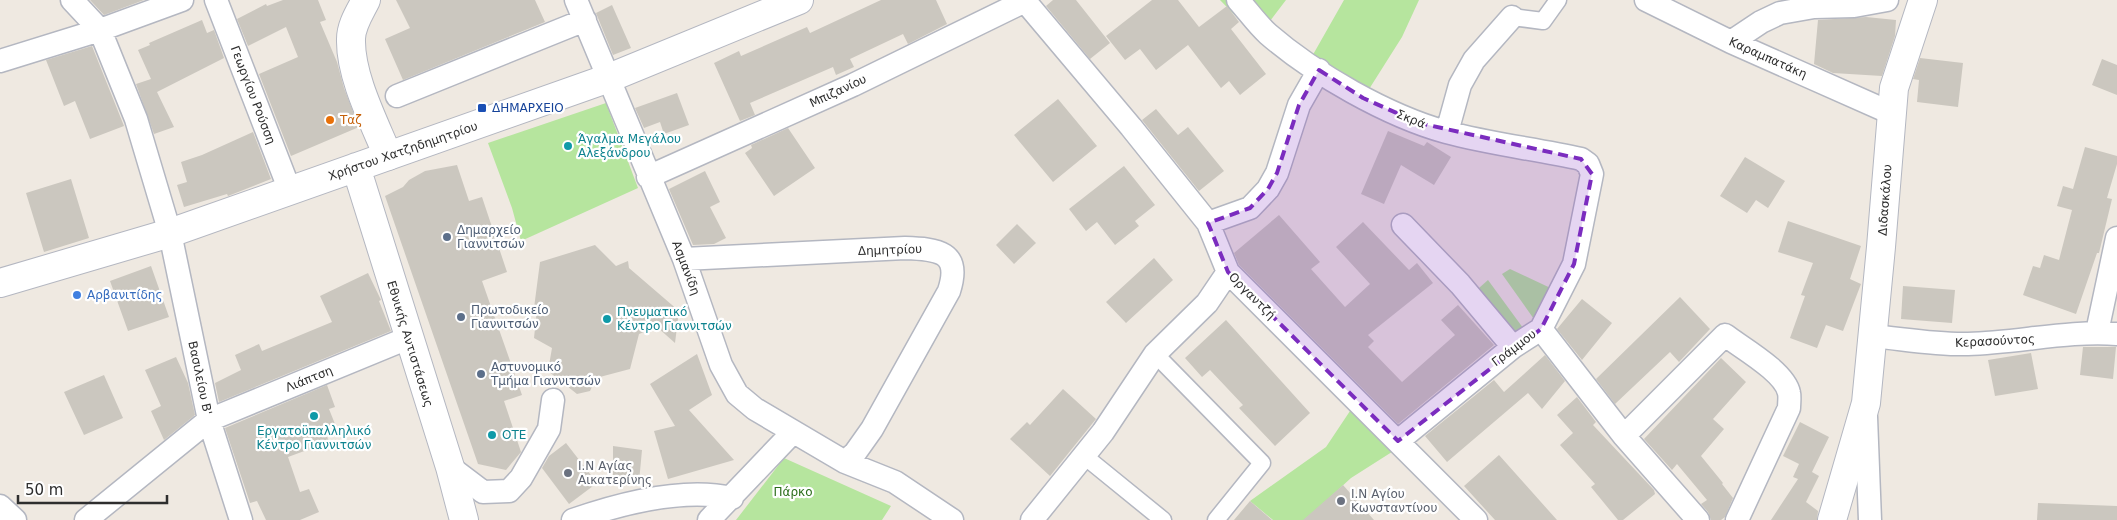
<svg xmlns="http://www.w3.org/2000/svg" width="2117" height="520" font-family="'DejaVu Sans',sans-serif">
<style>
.green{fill:#b6e59e}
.building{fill:#cbc7bf}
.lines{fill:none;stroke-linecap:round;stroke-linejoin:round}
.pedestrian-casing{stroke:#b4b7c1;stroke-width:19}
.minor-casing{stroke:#b4b7c1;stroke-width:25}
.tertiary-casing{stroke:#b4b7c1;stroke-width:30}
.secondary-casing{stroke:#b4b7c1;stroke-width:30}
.pedestrian{stroke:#fff;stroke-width:16}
.minor{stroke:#fff;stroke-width:22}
.tertiary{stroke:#fff;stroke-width:28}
.secondary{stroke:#fff;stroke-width:28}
.marked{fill:#7b2cbf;fill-opacity:0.2;stroke:#7b2cbf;stroke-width:4;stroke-dasharray:10 6;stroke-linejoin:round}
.transit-dot{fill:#1a4fb4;stroke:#fff;stroke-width:2}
.food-dot{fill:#e8710a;stroke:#fff;stroke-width:2}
.culture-dot{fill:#0f9aa8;stroke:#fff;stroke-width:2}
.service-dot{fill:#5c6f8a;stroke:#fff;stroke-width:2}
.shop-dot{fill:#3f7fe0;stroke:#fff;stroke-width:2}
.worship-dot{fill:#6b7280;stroke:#fff;stroke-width:2}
.labels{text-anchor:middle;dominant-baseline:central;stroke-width:4.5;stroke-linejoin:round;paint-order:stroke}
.street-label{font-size:12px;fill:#2e2e2e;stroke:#fff}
.transit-label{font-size:12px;fill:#164399;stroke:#fff;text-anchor:start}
.food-label{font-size:12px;fill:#c56008;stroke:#fff;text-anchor:start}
.culture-label{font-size:12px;fill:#0d838f;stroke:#fff;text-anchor:start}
.service-label{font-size:12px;fill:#4e5e75;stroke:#fff;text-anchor:start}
.shop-label{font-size:12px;fill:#366cbe;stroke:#fff;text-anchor:start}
.worship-label{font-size:12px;fill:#5b616d;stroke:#fff;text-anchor:start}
.park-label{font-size:12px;fill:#2c6e1b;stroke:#fff}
</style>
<rect width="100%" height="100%" fill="#efe9e1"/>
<!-- green -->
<path class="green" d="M 1220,0 L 1286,0 L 1257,38 Z
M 1344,0 L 1419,0 L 1402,37 L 1359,105 L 1302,74 Z
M 606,103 L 638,188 L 521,241 L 512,208 L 488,143 Z
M 1510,269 L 1559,292 L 1541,329 L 1502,274 Z
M 1488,280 L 1529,336 L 1513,347 L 1470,296 Z
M 1352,408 L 1395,450 L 1351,478 L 1305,520 L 1273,520 L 1250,501 L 1326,447 Z
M 784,458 L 891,506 L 882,520 L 736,520 Z"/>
<!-- building -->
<path class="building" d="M 90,0 L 144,0 L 104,15 Z
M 283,0 L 318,0 L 326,20 L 320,22 L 337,62 L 344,88 L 359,127 L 291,156 L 259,74 L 298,57 L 286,27 L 248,46 L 237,19 L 266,4 L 267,6 Z
M 396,0 L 535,0 L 545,22 L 403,80 L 385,39 L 410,28 Z
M 881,0 L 936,0 L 947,24 L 908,44 L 903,34 L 850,59 L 854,67 L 836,75 L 833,67 L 750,103 L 755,115 L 740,121 L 714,63 L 739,51 L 741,56 L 807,27 L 810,33 Z
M 1053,0 L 1076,0 L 1110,43 L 1090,59 L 1046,6 Z
M 1152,0 L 1178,0 L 1199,27 L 1227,6 L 1239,22 L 1231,29 L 1266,74 L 1240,95 L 1229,81 L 1221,88 L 1188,45 L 1156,70 L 1140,49 L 1125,60 L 1106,36 Z
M 612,5 L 631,48 L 613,55 L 596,13 Z
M 1866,17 L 1896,20 L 1895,36 L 1882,76 L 1833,73 L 1814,64 L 1818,20 Z
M 202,20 L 207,33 L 214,30 L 224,58 L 157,92 L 174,127 L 154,134 L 136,84 L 151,79 L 138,50 L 150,45 L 149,43 Z
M 92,46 L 124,126 L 90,139 L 75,101 L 64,106 L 46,60 Z
M 1920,58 L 1963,63 L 1958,107 L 1917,102 L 1919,80 L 1913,79 Z
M 2102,59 L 2117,65 L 2117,95 L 2092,85 Z
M 677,93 L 689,125 L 664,134 L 660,122 L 644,128 L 635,108 Z
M 1058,99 L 1097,146 L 1053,182 L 1014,135 Z
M 1156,109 L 1178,135 L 1188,127 L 1224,171 L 1199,191 L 1142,120 Z
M 788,128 L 815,168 L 774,196 L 745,153 L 752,148 L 751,145 Z
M 1388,131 L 1424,146 L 1427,142 L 1451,157 L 1434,185 L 1401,165 L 1384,204 L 1361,194 Z
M 253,132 L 271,179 L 228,196 L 227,194 L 184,207 L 177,185 L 187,182 L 181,162 L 202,155 Z
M 2085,147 L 2117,156 L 2117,164 L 2107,198 L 2112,199 L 2099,253 L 2097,253 L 2076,314 L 2023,295 L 2033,266 L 2040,268 L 2044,255 L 2059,260 L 2072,210 L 2057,206 L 2063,186 L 2073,189 Z
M 1745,157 L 1785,181 L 1768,208 L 1756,200 L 1747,213 L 1720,196 Z
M 457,165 L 469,201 L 482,197 L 507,272 L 482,281 L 522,395 L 504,401 L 521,452 L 506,470 L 478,464 L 385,196 L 403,187 L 409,180 L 425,171 Z
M 1124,166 L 1155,205 L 1135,221 L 1139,226 L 1115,245 L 1097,222 L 1086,231 L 1069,209 Z
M 705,171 L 720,202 L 710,207 L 726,238 L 714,244 L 693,245 L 669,189 Z
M 71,179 L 89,238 L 44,252 L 26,193 Z
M 1279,215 L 1320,262 L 1311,269 L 1345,307 L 1370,284 L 1336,247 L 1363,222 L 1409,270 L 1417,263 L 1433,283 L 1368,335 L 1374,341 L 1368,347 L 1402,382 L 1455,335 L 1441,320 L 1458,305 L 1494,345 L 1398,424 L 1239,265 L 1234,253 Z
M 1788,221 L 1861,246 L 1850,279 L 1861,284 L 1843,331 L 1826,325 L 1817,348 L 1790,338 L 1805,296 L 1801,295 L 1813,263 L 1778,252 Z
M 1017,224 L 1036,243 L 1014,264 L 996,245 Z
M 595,245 L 616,266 L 628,261 L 629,268 L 679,311 L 675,343 L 657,327 L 639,334 L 630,369 L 596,378 L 590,391 L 577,394 L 548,371 L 552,348 L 534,338 L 537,309 L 534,308 L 540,262 Z
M 1154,258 L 1173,280 L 1126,323 L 1106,302 Z
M 151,266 L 169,317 L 128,331 L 110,281 Z
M 368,273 L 381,300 L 379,301 L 391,331 L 219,402 L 215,383 L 241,370 L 235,355 L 259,344 L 262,351 L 332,322 L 320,296 Z
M 1903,286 L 1955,290 L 1952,323 L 1901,319 Z
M 1680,297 L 1710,329 L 1679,362 L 1670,352 L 1615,404 L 1596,379 Z
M 1582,299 L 1612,323 L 1582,360 L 1557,329 Z
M 1226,320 L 1310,413 L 1275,446 L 1239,408 L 1243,405 L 1210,370 L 1202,377 L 1185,358 Z
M 2083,347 L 2116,347 L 2113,379 L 2080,375 Z
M 2031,353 L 2038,389 L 1995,396 L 1988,360 Z
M 697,354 L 712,395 L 689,410 L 734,460 L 668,479 L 654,431 L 675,426 L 650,384 Z
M 1545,355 L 1565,381 L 1542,409 L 1528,393 L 1447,462 L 1425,436 L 1494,380 L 1504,392 Z
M 176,357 L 188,383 L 195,415 L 164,440 L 151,411 L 161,406 L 145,370 Z
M 1721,358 L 1746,382 L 1713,419 L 1724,429 L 1701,456 L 1723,483 L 1722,484 L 1733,498 L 1725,517 L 1721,520 L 1711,520 L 1708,512 L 1701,504 L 1707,500 L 1677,464 L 1672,470 L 1644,439 Z
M 104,375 L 123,418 L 84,435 L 64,392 Z
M 327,385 L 335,407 L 329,409 L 335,424 L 324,428 L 329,442 L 288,457 L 300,492 L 309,489 L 319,512 L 300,520 L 266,520 L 257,501 L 250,503 L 225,428 Z
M 1063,389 L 1096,419 L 1050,476 L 1010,439 L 1027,422 L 1030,425 Z
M 1577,397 L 1596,422 L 1593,425 L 1654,490 L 1655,494 L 1623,520 L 1618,520 L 1591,487 L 1595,484 L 1560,445 L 1573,433 L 1557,415 Z
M 1800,422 L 1829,437 L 1812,472 L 1819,476 L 1806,502 L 1818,511 L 1817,520 L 1771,520 L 1798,479 L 1793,477 L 1799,464 L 1783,456 Z
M 566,443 L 597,483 L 569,504 L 542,468 L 549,456 Z
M 613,446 L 642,450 L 639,482 L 613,481 Z
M 1499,455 L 1557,520 L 1495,520 L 1464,486 Z
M 1343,485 L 1374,520 L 1303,520 Z
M 1250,501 L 1272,520 L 1234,520 Z
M 2038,503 L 2117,506 L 2117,520 L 2037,520 Z"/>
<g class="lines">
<defs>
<path id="pedestrian" d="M 1512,17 L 1543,21 L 1558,0
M 1155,354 L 1262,463 L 1216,520
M 1083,455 L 1163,520"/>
<path id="minor" d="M 72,0 L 100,30 L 136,119 L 170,233 L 209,420 L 241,520
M 216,0 L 290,191
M 576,0 L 684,259 L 721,365 L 737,394 L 755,409 L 845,462 L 895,482 L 952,520
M 1024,0 L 1131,127 L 1208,223 L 1228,272 L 1476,520
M 1238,0 C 1248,11 1257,24 1268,34 C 1314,74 1388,116 1446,132 C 1490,144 1536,149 1581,159 L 1588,164 L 1592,174 L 1574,264 L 1541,329 L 1513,347 L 1398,441
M 1646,0 L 1731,42 L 1891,113
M 1731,42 L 1761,22 L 1780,13 L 1814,7 L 1854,6 L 1887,0
M 0,61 L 100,30 L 182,0
M 397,96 L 585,20
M 1447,132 L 1460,85 L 1474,60 L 1512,17
M 648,177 L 853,85 L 1025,1
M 1208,223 L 1250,208 L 1268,189 L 1277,173 L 1299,105 L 1319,70
M 1403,225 L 1460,284 L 1513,347
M 684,259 L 905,248 C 937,249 962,251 949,291 L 872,429 L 855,453 L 845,462
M 1541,329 L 1624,436 L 1698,520
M 2097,332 L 2117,238
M 1872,336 C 1904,339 1937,345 1968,344 C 2017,343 2069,330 2117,334
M 1866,417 L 1870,520
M 1624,436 L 1725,335 C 1742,348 1785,372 1789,393 C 1790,397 1789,404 1789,408 L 1737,520
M 450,467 L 483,492 L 509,491 L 521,478 L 549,429 L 553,400
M 0,506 L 15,520
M 86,520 L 209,420 L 408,338
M 573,520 C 619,504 683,487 732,498
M 709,520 L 793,432
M 1032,520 L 1103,432 L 1155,354 L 1207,303 L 1228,272"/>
<path id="tertiary" d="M 366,0 C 360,12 351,25 351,39 C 350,76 374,122 388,156
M 1832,520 L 1866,403 L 1881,247 L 1894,88 L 1923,0"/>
<path id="secondary" d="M 356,167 L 450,467 L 464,520
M 0,283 L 170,233 L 609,78 L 799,0"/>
</defs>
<!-- pedestrian casing -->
<use href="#pedestrian" class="pedestrian-casing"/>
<!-- minor casing -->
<use href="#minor" class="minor-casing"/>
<!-- tertiary casing -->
<use href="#tertiary" class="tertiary-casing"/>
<!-- secondary casing -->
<use href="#secondary" class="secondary-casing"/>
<!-- pedestrian -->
<use href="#pedestrian" class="pedestrian"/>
<!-- minor -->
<use href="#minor" class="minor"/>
<!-- tertiary -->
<use href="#tertiary" class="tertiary"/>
<!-- secondary -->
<use href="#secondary" class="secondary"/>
</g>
<!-- marked area -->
<path class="marked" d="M 1319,70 L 1363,98 L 1419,123 L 1581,159 L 1592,174 L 1574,264 L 1541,329 L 1398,441 L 1228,272 L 1208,223 L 1250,208 L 1268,189 L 1277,173 L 1299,105 Z"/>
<!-- markers -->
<rect class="transit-dot" x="477" y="103" width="10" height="10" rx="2.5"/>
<circle class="food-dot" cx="330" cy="120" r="5"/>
<g class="culture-dot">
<circle cx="568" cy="146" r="5"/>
<circle cx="607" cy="319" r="5"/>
<circle cx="314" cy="416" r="5"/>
<circle cx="492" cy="435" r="5"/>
</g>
<g class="service-dot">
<circle cx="447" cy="237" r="5"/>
<circle cx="461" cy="317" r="5"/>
<circle cx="481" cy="374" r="5"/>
</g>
<circle class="shop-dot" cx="77" cy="295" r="5"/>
<g class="worship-dot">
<circle cx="568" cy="473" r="5"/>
<circle cx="1341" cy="501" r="5"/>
</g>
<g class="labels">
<!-- street labels -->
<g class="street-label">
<text transform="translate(1768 58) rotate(24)">Καραμπατάκη</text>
<text transform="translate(838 91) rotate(-25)">Μπιζανίου</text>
<text transform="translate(253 95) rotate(69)">Γεωργίου Ρούσση</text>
<text transform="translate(1411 119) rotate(22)">Σκρά</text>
<text transform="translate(403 151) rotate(-19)">Χρήστου Χατζηδημητρίου</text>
<text transform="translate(1885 200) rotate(-86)">Διδασκάλου</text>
<text transform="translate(890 250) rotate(-2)">Δημητρίου</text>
<text transform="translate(686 268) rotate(69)">Ασμανίδη</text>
<text transform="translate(1252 296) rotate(45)">Οργαντζή</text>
<text transform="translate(1995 341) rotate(-3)">Κερασούντος</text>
<text transform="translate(410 344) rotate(73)">Εθνικής Αντιστάσεως</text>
<text transform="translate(1514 348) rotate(-37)">Γράμμου</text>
<text transform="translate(200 378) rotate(78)">Βασιλείου Β'</text>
<text transform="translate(309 379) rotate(-22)">Λιάπτση</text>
</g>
<!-- transit labels -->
<g class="transit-label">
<text x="492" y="108">ΔΗΜΑΡΧΕΙΟ</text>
</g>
<!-- food labels -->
<g class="food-label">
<text x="340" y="120">Ταζ</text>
</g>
<!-- culture labels -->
<g class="culture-label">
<text x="578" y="139">Άγαλμα Μεγάλου<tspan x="578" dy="14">Αλεξάνδρου</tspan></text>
<text x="617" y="312">Πνευματικό<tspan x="617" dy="14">Κέντρο Γιαννιτσών</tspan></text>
<text x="314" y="431" text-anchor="middle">Εργατοϋπαλληλικό<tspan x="314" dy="14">Κέντρο Γιαννιτσών</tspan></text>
<text x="502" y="435">ΟΤΕ</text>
</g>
<!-- service labels -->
<g class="service-label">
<text x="457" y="230">Δημαρχείο<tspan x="457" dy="14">Γιαννιτσών</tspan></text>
<text x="471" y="310">Πρωτοδικείο<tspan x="471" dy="14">Γιαννιτσών</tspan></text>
<text x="491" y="367">Αστυνομικό<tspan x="491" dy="14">Τμήμα Γιαννιτσών</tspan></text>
</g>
<!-- shop labels -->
<g class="shop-label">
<text x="87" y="295">Αρβανιτίδης</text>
</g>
<!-- worship labels -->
<g class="worship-label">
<text x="578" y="466">Ι.Ν Αγίας<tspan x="578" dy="14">Αικατερίνης</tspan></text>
<text x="1351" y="494">Ι.Ν Αγίου<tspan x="1351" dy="14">Κωνσταντίνου</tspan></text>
</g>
<!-- park labels -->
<g class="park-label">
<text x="793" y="492">Πάρκο</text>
</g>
</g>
<!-- scale -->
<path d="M18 495v8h149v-8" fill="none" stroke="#2e2e2e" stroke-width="2.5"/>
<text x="25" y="495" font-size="15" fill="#2e2e2e" stroke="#ffffff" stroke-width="4" paint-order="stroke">50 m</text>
</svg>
